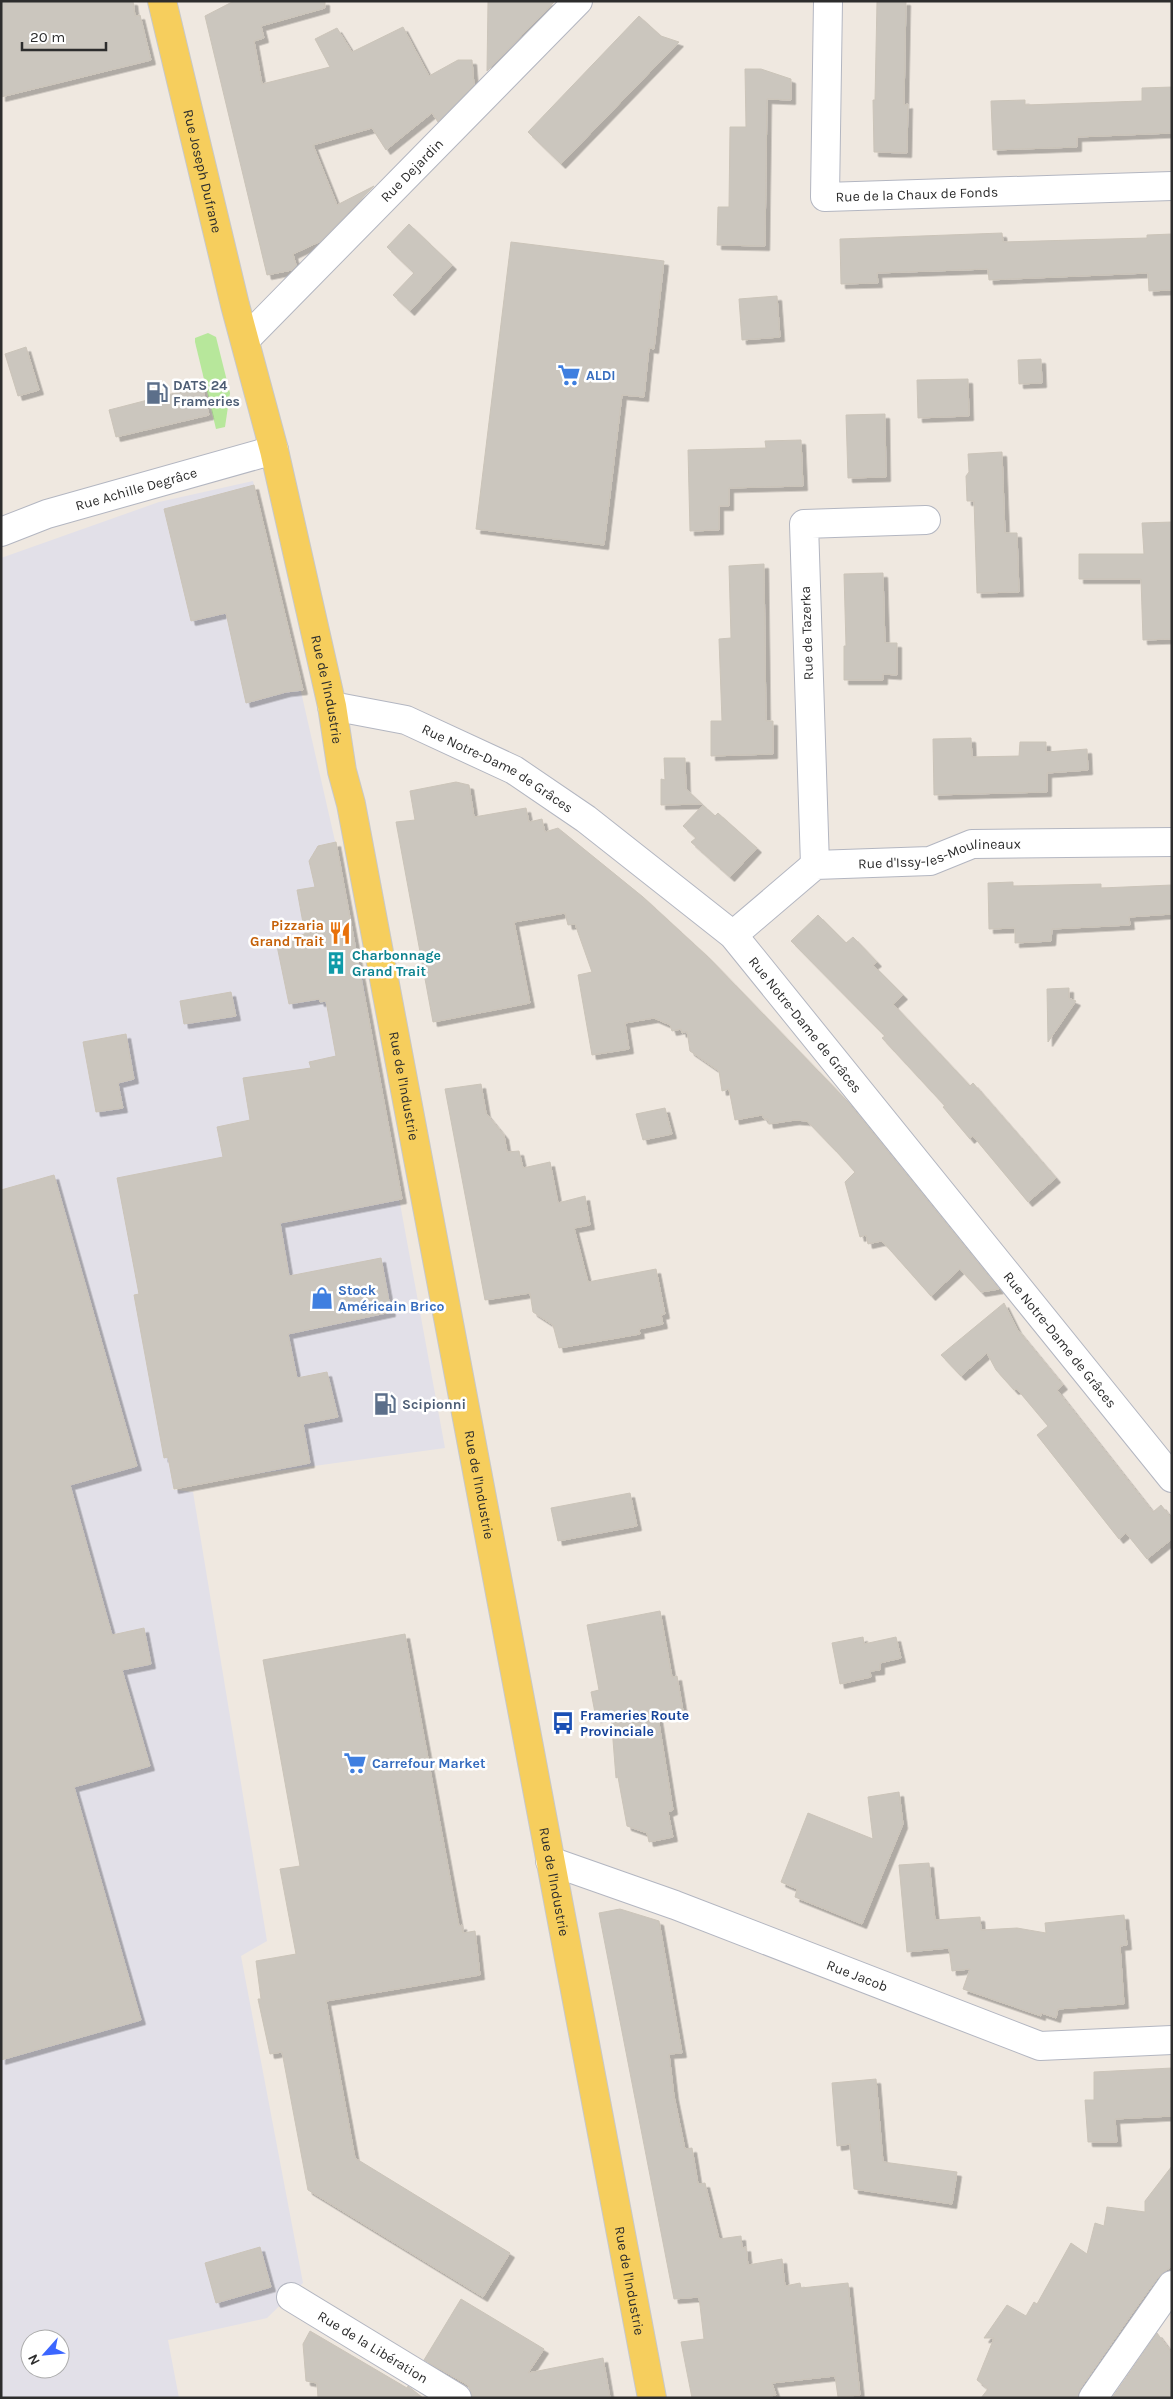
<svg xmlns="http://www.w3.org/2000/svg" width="1173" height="2399" font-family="Karla,sans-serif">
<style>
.industrial{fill:#e2e0e8;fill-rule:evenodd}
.green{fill:#b7e79b}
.building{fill:#cbc6be;stroke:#cbc4b9;filter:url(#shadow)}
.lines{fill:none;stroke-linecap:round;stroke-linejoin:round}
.minor-casing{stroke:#b3b6c1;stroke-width:30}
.major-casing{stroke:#c8c8c8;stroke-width:30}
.minor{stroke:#fff;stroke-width:28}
.major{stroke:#f6ce5d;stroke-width:28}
.labels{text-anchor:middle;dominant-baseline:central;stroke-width:5;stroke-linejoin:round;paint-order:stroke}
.street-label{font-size:14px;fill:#2d2d2d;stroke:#fff}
.shop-label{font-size:14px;font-weight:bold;fill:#366cbe;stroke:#fff;text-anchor:start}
.service-label{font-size:14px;font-weight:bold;fill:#4e5e75;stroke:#fff;text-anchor:start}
.food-label{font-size:14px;font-weight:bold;fill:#c56008;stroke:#fff;text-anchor:end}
.culture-label{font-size:14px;font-weight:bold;fill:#0d838f;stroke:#fff;text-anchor:start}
.transit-label{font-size:14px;font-weight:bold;fill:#164399;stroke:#fff;text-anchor:start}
</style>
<defs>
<filter id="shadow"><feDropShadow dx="4.5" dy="4.5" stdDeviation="0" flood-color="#0004"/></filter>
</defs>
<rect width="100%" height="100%" fill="#efe8e0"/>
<!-- industrial -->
<path class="industrial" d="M 253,481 L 335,841 L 365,992 L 367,1024 L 445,1448 L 249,1475 L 170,1489 L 193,1492 L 267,1941 L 241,1956 L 303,2283 L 267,2318 L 168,2340 L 179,2398 L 1,2398 L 1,558 L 159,502 ZM 30,2339 L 60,2339 L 60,2369 L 30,2369 Z"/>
<!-- green -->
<path class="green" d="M 208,333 L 216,337 L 230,393 L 225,427 L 216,429 L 195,342 L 195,338 Z"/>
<!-- building -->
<path class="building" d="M 1,1 L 133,1 L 135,16 L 140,15 L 151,60 L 1,97 Z
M 234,1 L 325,1 L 325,8 L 261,26 L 264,38 L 254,41 L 262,84 L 330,67 L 315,39 L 337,28 L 352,52 L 403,27 L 429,76 L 458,60 L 472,60 L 474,85 L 438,122 L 432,113 L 386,150 L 372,128 L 313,145 L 337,205 L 374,186 L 321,241 L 293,254 L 296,265 L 292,270 L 267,275 L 205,16 Z
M 488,1 L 555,1 L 487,71 Z
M 877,1 L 906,1 L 904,105 L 908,104 L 907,153 L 874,152 L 873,100 L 875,100 Z
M 639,16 L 661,36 L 679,42 L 561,164 L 528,132 Z
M 745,69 L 761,69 L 791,79 L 791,100 L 767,99 L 765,246 L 717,245 L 718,207 L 729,207 L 730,127 L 746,127 Z
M 1172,87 L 1172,133 L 1077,137 L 1077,147 L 993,150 L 991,101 L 1025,100 L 1025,105 L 1142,101 L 1142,88 Z
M 409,224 L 452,265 L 410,311 L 393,295 L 414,273 L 387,247 Z
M 1002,233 L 1003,242 L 1147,238 L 1147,235 L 1172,234 L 1172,290 L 1149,291 L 1148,273 L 989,280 L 988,269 L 877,273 L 878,283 L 841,284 L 840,239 Z
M 511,242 L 664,261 L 654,349 L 649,348 L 644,397 L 622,395 L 604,545 L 476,529 Z
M 777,296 L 780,337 L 742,340 L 739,299 Z
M 26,347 L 39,390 L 18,396 L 5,354 Z
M 1041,359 L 1042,383 L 1019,384 L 1018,360 Z
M 968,379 L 969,416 L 918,418 L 917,380 Z
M 202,386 L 209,415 L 116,437 L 109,410 Z
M 885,414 L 886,477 L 848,478 L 846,415 Z
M 801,440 L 803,486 L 729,488 L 729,506 L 719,506 L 719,530 L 690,531 L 688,450 L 766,448 L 765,441 Z
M 1002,452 L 1005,533 L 1017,533 L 1019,592 L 977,593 L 974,501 L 967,501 L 966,476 L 969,472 L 968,454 Z
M 254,485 L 303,690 L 286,692 L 246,703 L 226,613 L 191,621 L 164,509 Z
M 1172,522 L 1172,639 L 1143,640 L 1141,579 L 1079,579 L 1079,554 L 1144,554 L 1142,523 Z
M 764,564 L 766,721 L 773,721 L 773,754 L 711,756 L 711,721 L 722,721 L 719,639 L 731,638 L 729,566 Z
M 883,573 L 885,643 L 897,643 L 897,675 L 883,674 L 883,680 L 844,680 L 844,646 L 846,646 L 844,574 Z
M 971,738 L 972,757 L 1019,756 L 1020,742 L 1046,742 L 1046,752 L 1087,749 L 1088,770 L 1047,773 L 1047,792 L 934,795 L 933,739 Z
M 664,758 L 685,758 L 686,789 L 702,804 L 661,805 L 661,779 L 665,780 Z
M 456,782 L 469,785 L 474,817 L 526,808 L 529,822 L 542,819 L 545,832 L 558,828 L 643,897 L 707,956 L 847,1101 L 999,1289 L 981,1292 L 960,1269 L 931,1296 L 884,1243 L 881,1241 L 868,1244 L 866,1235 L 860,1237 L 845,1182 L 855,1172 L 837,1152 L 807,1121 L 795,1120 L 769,1124 L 768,1119 L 764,1119 L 762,1115 L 735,1120 L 729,1089 L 722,1091 L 719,1071 L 690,1051 L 687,1031 L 682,1033 L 681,1029 L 672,1031 L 670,1025 L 654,1018 L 625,1023 L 629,1049 L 592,1055 L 578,975 L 592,972 L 575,924 L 568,925 L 565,913 L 514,922 L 530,1003 L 433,1022 L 396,822 L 415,820 L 410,791 Z
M 703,805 L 715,816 L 718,813 L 757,848 L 730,877 L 691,842 L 696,838 L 683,826 Z
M 336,842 L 402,1199 L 280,1223 L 289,1276 L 381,1258 L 391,1312 L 288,1334 L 297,1378 L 327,1372 L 338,1417 L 303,1424 L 310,1463 L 174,1489 L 168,1457 L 164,1458 L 134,1295 L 139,1294 L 117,1178 L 223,1157 L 217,1127 L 250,1120 L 243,1078 L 311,1068 L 309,1062 L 336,1056 L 326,1001 L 320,1002 L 319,999 L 289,1004 L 276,941 L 305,934 L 297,890 L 315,887 L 309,861 L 318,846 Z
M 1013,882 L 1013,886 L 1101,884 L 1101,888 L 1172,885 L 1172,914 L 1129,917 L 1130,925 L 1052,929 L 1051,941 L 1015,943 L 1015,928 L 989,929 L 988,883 Z
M 818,915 L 846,943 L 853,937 L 877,962 L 873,965 L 903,995 L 893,1004 L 970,1086 L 973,1083 L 1056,1178 L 1028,1202 L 973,1136 L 970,1139 L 943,1107 L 945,1106 L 882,1038 L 885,1036 L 791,941 Z
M 1069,988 L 1069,998 L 1076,1001 L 1048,1042 L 1047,989 Z
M 231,992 L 236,1016 L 184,1024 L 180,1001 Z
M 126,1034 L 134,1079 L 118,1083 L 123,1108 L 96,1112 L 83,1042 Z
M 481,1084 L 486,1113 L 504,1135 L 507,1152 L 519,1151 L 523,1168 L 550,1162 L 558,1203 L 585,1196 L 590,1225 L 574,1228 L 588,1282 L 656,1269 L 665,1314 L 661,1315 L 663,1324 L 639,1329 L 640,1334 L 559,1348 L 553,1325 L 533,1312 L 530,1293 L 485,1300 L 445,1089 Z
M 665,1108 L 672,1134 L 643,1140 L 636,1114 Z
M 54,1175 L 137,1466 L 70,1485 L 112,1635 L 144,1628 L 151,1664 L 122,1670 L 150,1766 L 74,1787 L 141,2020 L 1,2060 L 1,1190 Z
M 1004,1303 L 1017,1329 L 1063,1385 L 1057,1390 L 1153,1512 L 1161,1505 L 1172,1519 L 1172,1539 L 1147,1559 L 1126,1533 L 1119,1539 L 1037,1435 L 1048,1426 L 1017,1389 L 1014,1390 L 996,1370 L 987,1353 L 961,1376 L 941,1355 Z
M 630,1493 L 637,1526 L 558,1541 L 551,1508 Z
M 660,1611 L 672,1677 L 677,1676 L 683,1711 L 658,1717 L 673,1810 L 668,1812 L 673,1837 L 649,1842 L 647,1833 L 627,1826 L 618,1777 L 616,1778 L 611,1715 L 596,1718 L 591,1692 L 599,1690 L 587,1625 Z
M 405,1634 L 459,1926 L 462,1925 L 463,1933 L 475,1931 L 480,1975 L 326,2001 L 355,2158 L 510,2253 L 483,2297 L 308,2190 L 282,2052 L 270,2054 L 258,1999 L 261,1999 L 256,1961 L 296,1954 L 280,1869 L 300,1866 L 263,1660 Z
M 863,1637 L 864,1644 L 896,1637 L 901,1658 L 880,1663 L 880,1670 L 870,1671 L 871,1677 L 840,1684 L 832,1643 Z
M 899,1792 L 903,1824 L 862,1924 L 795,1897 L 797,1889 L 781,1882 L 808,1813 L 873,1839 L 868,1797 Z
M 929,1863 L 935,1920 L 980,1917 L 981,1930 L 1017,1928 L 1046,1933 L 1045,1923 L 1124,1915 L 1127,1945 L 1120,1946 L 1124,2004 L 1058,2009 L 1056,2018 L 1041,2013 L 1041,2016 L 963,1989 L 970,1969 L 952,1971 L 949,1948 L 907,1952 L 899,1865 Z
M 620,1909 L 659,1921 L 682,2053 L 669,2054 L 674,2096 L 685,2149 L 692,2148 L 698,2184 L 705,2183 L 719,2239 L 741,2236 L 742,2248 L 746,2247 L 748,2265 L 782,2259 L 785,2286 L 800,2283 L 801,2288 L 848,2283 L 860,2395 L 838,2397 L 835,2376 L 772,2383 L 776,2395 L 771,2396 L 771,2398 L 692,2398 L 681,2342 L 704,2339 L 699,2297 L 674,2299 L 599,1913 Z
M 1172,2068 L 1172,2116 L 1115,2119 L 1117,2142 L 1088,2142 L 1085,2100 L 1094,2100 L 1094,2072 Z
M 876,2079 L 883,2162 L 957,2172 L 952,2204 L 854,2189 L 850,2144 L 837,2146 L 832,2083 Z
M 1172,2166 L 1172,2266 L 1159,2276 L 1138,2305 L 1080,2389 L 1078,2398 L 981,2398 L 988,2389 L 977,2380 L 994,2338 L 984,2338 L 1007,2305 L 1026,2316 L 1034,2302 L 1037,2304 L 1071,2243 L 1087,2254 L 1095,2223 L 1104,2226 L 1107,2207 L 1145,2212 L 1145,2201 Z
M 260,2247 L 271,2287 L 216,2303 L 205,2263 Z
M 461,2299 L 544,2349 L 528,2373 L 603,2358 L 610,2398 L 473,2398 L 468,2385 L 424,2360 Z
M 310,2331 L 407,2388 L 408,2386 L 423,2398 L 318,2398 L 317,2383 L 306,2381 L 303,2344 Z
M 1157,2333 L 1172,2353 L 1172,2398 L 1112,2398 Z"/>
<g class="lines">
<defs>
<g id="minor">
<path id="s1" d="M 828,1 L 825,197 L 1172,186"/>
<path id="s2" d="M 245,340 L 578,1"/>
<path id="s3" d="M 1,532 L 47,514 L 274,450"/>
<path id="s4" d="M 332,706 L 406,720 L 514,770 L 586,819 L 733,935 L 1172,1478"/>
<path d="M 815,865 L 804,524 L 926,520"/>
<path id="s5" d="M 733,935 L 815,865 L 930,861 L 972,844 L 1172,842"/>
<path id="s6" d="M 550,1861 L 675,1905 L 1040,2046 L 1172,2040"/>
<path id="s7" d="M 291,2297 L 457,2398"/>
<path d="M 1093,2398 L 1172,2285"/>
</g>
<g id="major">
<path id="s8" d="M 162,1 L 235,305 L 274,450 L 332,706 L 342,771 L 351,804 L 652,2398"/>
</g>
</defs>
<!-- minor casing -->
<use href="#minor" class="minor-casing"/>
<!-- major casing -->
<use href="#major" class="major-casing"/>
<!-- minor -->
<use href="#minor" class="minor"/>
<!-- major -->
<use href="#major" class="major"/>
</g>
<!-- icons -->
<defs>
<symbol id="supermarket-bare" viewBox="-9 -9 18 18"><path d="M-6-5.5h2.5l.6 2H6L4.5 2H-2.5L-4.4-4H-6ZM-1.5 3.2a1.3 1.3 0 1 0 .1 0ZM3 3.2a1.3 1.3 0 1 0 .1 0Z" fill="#3f7fe0" stroke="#fff" stroke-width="2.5" paint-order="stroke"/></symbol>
<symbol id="fuel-bare" viewBox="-9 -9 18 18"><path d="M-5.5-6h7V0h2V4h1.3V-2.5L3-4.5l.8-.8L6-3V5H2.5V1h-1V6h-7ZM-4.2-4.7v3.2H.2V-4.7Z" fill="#5c6f8a" stroke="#fff" stroke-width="2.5" paint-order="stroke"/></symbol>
<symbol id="restaurant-bare" viewBox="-9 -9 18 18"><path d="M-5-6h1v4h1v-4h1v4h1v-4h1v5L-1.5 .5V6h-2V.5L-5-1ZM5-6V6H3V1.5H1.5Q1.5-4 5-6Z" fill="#e8710a" stroke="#fff" stroke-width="2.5" paint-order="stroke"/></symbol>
<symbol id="building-bare" viewBox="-9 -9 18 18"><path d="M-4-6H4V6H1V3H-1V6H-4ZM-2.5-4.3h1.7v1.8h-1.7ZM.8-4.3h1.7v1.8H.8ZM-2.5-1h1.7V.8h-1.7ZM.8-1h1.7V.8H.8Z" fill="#0f9aa8" stroke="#fff" stroke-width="2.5" paint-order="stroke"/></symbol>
<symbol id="shop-bare" viewBox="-9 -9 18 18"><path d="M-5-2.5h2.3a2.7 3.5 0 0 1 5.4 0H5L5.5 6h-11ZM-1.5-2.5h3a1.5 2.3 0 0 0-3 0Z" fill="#3f7fe0" stroke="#fff" stroke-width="2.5" paint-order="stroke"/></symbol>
<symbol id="bus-bare" viewBox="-9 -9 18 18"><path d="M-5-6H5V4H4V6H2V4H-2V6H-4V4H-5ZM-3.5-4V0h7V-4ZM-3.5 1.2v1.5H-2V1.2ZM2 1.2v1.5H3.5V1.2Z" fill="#1a4fb4" stroke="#fff" stroke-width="2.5" paint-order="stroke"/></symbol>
</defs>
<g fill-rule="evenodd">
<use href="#supermarket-bare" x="553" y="359" width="32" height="32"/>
<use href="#fuel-bare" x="141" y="377" width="32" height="32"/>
<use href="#restaurant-bare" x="324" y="917" width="32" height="32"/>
<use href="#building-bare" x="320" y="947" width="32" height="32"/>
<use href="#shop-bare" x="306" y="1282" width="32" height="32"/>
<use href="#fuel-bare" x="369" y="1388" width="32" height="32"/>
<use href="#bus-bare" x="547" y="1707" width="32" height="32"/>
<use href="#supermarket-bare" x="339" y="1747" width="32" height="32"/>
</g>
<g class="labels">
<!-- street labels -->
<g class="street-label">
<text stroke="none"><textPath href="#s2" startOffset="238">Rue Dejardin</textPath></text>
<text stroke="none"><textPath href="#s8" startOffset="175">Rue Joseph Dufrane</textPath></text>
<text stroke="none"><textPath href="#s1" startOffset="288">Rue de la Chaux de Fonds</textPath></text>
<text stroke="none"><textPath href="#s3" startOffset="142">Rue Achille Degrâce</textPath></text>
<text transform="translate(807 633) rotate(-92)">Rue de Tazerka</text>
<text stroke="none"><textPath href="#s8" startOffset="708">Rue de l'Industrie</textPath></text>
<text stroke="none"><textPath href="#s4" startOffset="179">Rue Notre-Dame de Grâces</textPath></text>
<text stroke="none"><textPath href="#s5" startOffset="234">Rue d'Issy-les-Moulineaux</textPath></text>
<text stroke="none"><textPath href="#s4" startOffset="584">Rue Notre-Dame de Grâces</textPath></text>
<text stroke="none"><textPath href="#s8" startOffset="1112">Rue de l'Industrie</textPath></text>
<text stroke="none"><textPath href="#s4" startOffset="989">Rue Notre-Dame de Grâces</textPath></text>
<text stroke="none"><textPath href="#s8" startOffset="1518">Rue de l'Industrie</textPath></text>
<text stroke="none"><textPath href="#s8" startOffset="1922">Rue de l'Industrie</textPath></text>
<text stroke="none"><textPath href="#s6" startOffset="328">Rue Jacob</textPath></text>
<text stroke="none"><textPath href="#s8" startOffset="2328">Rue de l'Industrie</textPath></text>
<text stroke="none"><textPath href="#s7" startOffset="96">Rue de la Libération</textPath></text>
</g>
<!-- shop labels -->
<g class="shop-label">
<text x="586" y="375">ALDI</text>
<text x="338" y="1290">Stock<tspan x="338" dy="16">Américain Brico</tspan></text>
<text x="372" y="1763">Carrefour Market</text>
</g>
<!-- service labels -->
<g class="service-label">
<text x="173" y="385">DATS 24<tspan x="173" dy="16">Frameries</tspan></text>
<text x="402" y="1404">Scipionni</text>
</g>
<!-- food labels -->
<g class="food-label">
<text x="324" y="925">Pizzaria<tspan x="324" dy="16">Grand Trait</tspan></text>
</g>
<!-- culture labels -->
<g class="culture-label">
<text x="352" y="955">Charbonnage<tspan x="352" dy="16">Grand Trait</tspan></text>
</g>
<!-- transit labels -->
<g class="transit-label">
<text x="580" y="1715">Frameries Route<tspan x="580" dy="16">Provinciale</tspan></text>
</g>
</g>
<!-- border -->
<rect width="1173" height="2399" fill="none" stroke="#2d2d2d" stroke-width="5"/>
<!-- north arrow -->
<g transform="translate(45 2354) rotate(243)"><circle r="24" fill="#ffffff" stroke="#ababab"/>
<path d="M0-4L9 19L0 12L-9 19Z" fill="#3c66ff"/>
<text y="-8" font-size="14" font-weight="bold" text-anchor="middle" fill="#2d2d2d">N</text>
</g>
<!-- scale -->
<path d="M22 42v8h84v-8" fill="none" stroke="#2d2d2d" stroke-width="2.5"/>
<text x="30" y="42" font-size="15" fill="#2d2d2d" stroke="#ffffff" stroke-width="4" paint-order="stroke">20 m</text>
</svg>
